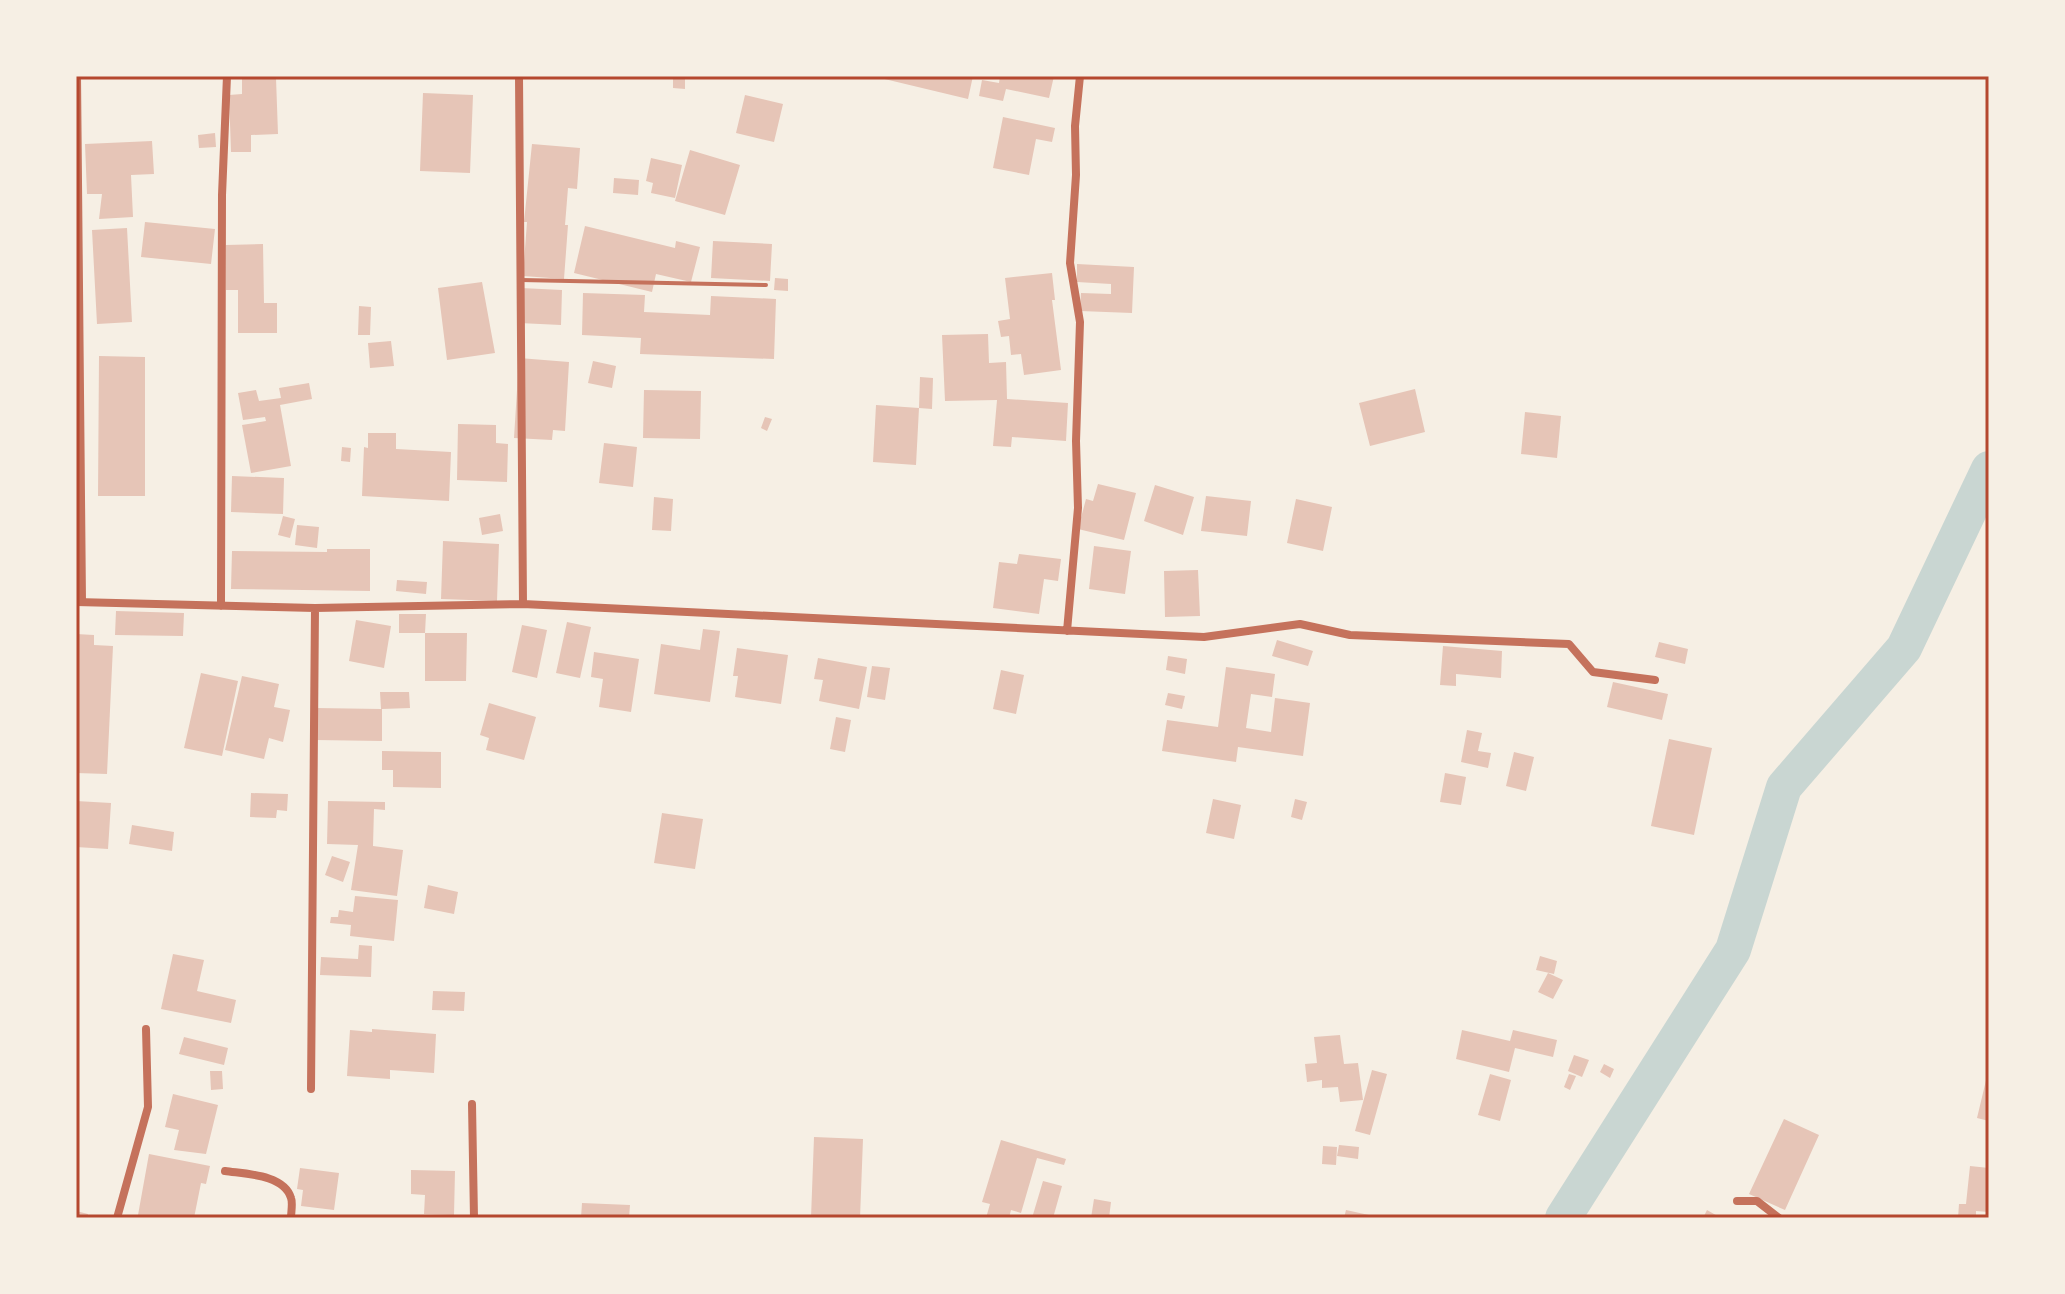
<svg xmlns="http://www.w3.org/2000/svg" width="2065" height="1294" font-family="'Nunito Sans',sans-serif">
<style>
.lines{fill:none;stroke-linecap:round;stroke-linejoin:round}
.river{stroke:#c9d6d2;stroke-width:36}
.building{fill:#e6c5b7}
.service{stroke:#c5725c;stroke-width:4}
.minor{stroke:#c5725c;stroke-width:8}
.neatline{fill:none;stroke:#b5482f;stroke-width:3}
</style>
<rect width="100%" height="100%" fill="#f6efe4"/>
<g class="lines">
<!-- river -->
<path class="river" d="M 1563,1218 L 1733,950 L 1784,787 L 1904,648 L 1989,469"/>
</g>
<!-- building -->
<path class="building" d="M 872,76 L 973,76 L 968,99 Z
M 1000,76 L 1054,76 L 1049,98 L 1006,89 L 1003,101 L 979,96 L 982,80 L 999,83 Z
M 276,78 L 278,134 L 251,135 L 251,152 L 231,152 L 229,95 L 242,94 L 242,79 Z
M 673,78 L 685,79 L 685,89 L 673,88 Z
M 423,93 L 473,95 L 470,173 L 420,171 Z
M 745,95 L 783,104 L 774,142 L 736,133 Z
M 1003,117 L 1055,128 L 1052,142 L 1036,139 L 1029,175 L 993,168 Z
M 215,133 L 216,147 L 199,148 L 198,135 Z
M 152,141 L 154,174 L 131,175 L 133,217 L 99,219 L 102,194 L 87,194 L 85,144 Z
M 532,144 L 580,148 L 577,189 L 568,188 L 565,225 L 568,225 L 564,279 L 523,276 L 527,222 L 524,222 Z
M 690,150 L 740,165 L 725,215 L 675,201 Z
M 651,158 L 682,165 L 675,198 L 651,193 L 653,183 L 646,181 Z
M 614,178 L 639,180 L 638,195 L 613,193 Z
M 145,222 L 215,229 L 211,264 L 141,257 Z
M 585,226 L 675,248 L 676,241 L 700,247 L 691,282 L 656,274 L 652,292 L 574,273 Z
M 127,228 L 132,322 L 97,324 L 92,230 Z
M 713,241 L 772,244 L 770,281 L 711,278 Z
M 263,244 L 264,303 L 277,303 L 277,333 L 238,333 L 238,290 L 226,290 L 226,245 Z
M 1077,264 L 1134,267 L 1132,313 L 1080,311 L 1081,293 L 1111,294 L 1111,284 L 1077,282 Z
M 1052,273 L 1055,300 L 1052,300 L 1061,370 L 1024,375 L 1021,354 L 1011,355 L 1009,336 L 1001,337 L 998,321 L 1010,319 L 1005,278 Z
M 775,278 L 788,279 L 788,291 L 774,290 Z
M 482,282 L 495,353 L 447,360 L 438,288 Z
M 521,288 L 562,290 L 561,325 L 519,323 Z
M 583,293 L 645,295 L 644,312 L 710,315 L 711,296 L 776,299 L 774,359 L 640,354 L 641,338 L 582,335 Z
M 359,306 L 371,307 L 370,335 L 358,335 Z
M 988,334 L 989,363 L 1006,362 L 1007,399 L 1068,403 L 1066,441 L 1012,437 L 1011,447 L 993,446 L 997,400 L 945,401 L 942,335 Z
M 391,341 L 394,366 L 370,368 L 368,343 Z
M 99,356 L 145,357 L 145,496 L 98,496 Z
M 519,358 L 569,362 L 565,431 L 553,430 L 552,440 L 514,438 Z
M 593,361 L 616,366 L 612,388 L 588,383 Z
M 920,377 L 933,378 L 932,409 L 919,408 L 916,465 L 873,462 L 876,405 L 919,408 Z
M 309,383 L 312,399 L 280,405 L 291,466 L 251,473 L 242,425 L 266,421 L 265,417 L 243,420 L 238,393 L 256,390 L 259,401 L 281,398 L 279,388 Z
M 1415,389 L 1425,432 L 1370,446 L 1359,403 Z
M 644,390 L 701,391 L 700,439 L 643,438 Z
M 1525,412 L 1561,416 L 1557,458 L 1521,454 Z
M 765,417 L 772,419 L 767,431 L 761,428 Z
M 458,424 L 496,425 L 496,443 L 508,444 L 507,482 L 457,480 Z
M 368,433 L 396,433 L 396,449 L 451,452 L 449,501 L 362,496 L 364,447 L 368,448 Z
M 604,443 L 637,447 L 633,487 L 599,483 Z
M 342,447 L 351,448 L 350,462 L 341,461 Z
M 232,476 L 284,478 L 283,514 L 231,512 Z
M 1098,484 L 1136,493 L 1124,540 L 1078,529 L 1086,499 L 1093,501 Z
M 1155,485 L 1194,497 L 1183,535 L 1144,521 Z
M 1206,496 L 1251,501 L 1247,536 L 1201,531 Z
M 654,497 L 673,499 L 671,531 L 652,530 Z
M 1296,499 L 1332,507 L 1323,551 L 1287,543 Z
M 500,514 L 503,531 L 482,535 L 479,518 Z
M 283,516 L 295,519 L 290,538 L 278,535 Z
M 297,525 L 319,527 L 317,548 L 295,545 Z
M 443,541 L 499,544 L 497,601 L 441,599 Z
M 1094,546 L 1131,551 L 1125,594 L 1089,589 Z
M 327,549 L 370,549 L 370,591 L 231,589 L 232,551 L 327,552 Z
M 1019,554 L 1061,559 L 1058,581 L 1044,579 L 1039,614 L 993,608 L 999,562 L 1017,564 Z
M 1198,570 L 1200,616 L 1165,617 L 1164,571 Z
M 397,580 L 427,582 L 426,594 L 396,591 Z
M 116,611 L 184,613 L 183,636 L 115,635 Z
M 399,614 L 426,614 L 425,633 L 399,633 Z
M 356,620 L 391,626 L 384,668 L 349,661 Z
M 567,622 L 591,627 L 580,678 L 556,673 Z
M 522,625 L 547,630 L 537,678 L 512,672 Z
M 703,629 L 720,631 L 710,702 L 654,694 L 661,644 L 700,650 Z
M 425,633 L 467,633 L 466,681 L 425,681 Z
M 76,634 L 94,635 L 94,645 L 113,646 L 107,774 L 76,773 Z
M 1277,640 L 1313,651 L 1308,666 L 1272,656 Z
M 1659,642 L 1688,649 L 1685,664 L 1655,657 Z
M 1443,646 L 1502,651 L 1501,678 L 1456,674 L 1456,686 L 1440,685 Z
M 737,648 L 788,655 L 781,704 L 735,697 L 738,676 L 733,676 Z
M 594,652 L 639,659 L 631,712 L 599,707 L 603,679 L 591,677 Z
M 1168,656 L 1187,659 L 1185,674 L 1166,670 Z
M 818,658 L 867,667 L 859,709 L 819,701 L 823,680 L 814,679 Z
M 872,666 L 890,668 L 885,700 L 867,697 Z
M 1226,667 L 1275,674 L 1272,697 L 1251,694 L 1246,728 L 1271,732 L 1275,698 L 1310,703 L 1303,756 L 1238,747 L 1236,762 L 1162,751 L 1167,720 L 1218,727 Z
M 1001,670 L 1024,675 L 1016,714 L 993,709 Z
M 201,673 L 238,681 L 222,756 L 184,748 Z
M 242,676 L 279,684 L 274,707 L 290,710 L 283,742 L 269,738 L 264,759 L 225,750 Z
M 1613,682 L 1668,694 L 1662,720 L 1607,707 Z
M 380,692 L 409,692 L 410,708 L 382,709 L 382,741 L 316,740 L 316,708 L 381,709 Z
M 1168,693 L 1185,696 L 1182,709 L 1165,705 Z
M 489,703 L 536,717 L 524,760 L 486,750 L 489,738 L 480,735 Z
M 836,717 L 851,720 L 845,752 L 830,749 Z
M 1467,730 L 1482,733 L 1478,751 L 1491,753 L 1488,768 L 1461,762 Z
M 1669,739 L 1712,748 L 1694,835 L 1651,826 Z
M 382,751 L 441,752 L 441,788 L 393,787 L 393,770 L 382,770 Z
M 1514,752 L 1534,757 L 1526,791 L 1506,786 Z
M 1445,773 L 1466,777 L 1461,805 L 1440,802 Z
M 251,793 L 288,794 L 287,811 L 277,810 L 276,818 L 250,817 Z
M 1213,799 L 1241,805 L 1234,839 L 1206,833 Z
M 1295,799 L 1307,802 L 1302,820 L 1291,817 Z
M 76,801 L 111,803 L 108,849 L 76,847 Z
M 328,801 L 385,802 L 385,810 L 374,809 L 373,846 L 403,850 L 397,896 L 351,890 L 358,845 L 327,844 Z
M 662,813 L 703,819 L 695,869 L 654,863 Z
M 132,825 L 174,832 L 172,851 L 129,844 Z
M 332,856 L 350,862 L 343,882 L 325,875 Z
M 428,885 L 458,892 L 454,914 L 424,908 Z
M 355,896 L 398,900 L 394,941 L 350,936 L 351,925 L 330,923 L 331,917 L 338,917 L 339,910 L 353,912 Z
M 359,945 L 372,946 L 371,977 L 320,975 L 321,957 L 358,959 Z
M 173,954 L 204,960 L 197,991 L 236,1000 L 231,1023 L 161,1009 Z
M 1540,956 L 1557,961 L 1554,974 L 1536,970 Z
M 1548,973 L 1563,980 L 1553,999 L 1538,992 Z
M 433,991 L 465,992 L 464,1011 L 432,1010 Z
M 372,1029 L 436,1034 L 434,1073 L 390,1070 L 390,1079 L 347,1076 L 350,1030 L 372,1032 Z
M 1462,1030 L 1510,1041 L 1513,1030 L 1557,1040 L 1553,1057 L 1515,1048 L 1509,1072 L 1456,1059 Z
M 1340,1035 L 1344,1064 L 1358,1063 L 1363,1100 L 1340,1102 L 1338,1087 L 1322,1088 L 1322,1080 L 1307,1082 L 1305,1064 L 1317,1063 L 1314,1037 Z
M 184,1037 L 228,1048 L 224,1065 L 179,1054 Z
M 1574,1055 L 1589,1060 L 1582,1077 L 1568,1071 Z
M 1604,1064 L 1614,1069 L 1610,1078 L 1600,1072 Z
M 1372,1070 L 1387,1074 L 1370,1135 L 1355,1131 Z
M 210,1071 L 222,1071 L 223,1089 L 211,1090 Z
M 1988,1072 L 1989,1073 L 1989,1121 L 1977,1118 Z
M 1490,1074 L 1511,1080 L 1500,1121 L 1478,1115 Z
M 1569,1074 L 1576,1076 L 1570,1090 L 1564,1087 Z
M 173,1094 L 218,1105 L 206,1154 L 174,1150 L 179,1130 L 165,1127 Z
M 1784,1119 L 1819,1135 L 1785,1210 L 1749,1194 Z
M 814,1137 L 863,1139 L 860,1218 L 811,1218 Z
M 1001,1140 L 1066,1159 L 1064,1165 L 1037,1158 L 1021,1213 L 1011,1210 L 1009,1218 L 986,1218 L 990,1204 L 982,1202 Z
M 1339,1145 L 1359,1147 L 1358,1159 L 1337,1156 Z
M 1323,1146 L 1337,1147 L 1336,1165 L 1322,1164 Z
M 149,1154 L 210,1166 L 206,1184 L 201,1183 L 194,1218 L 153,1218 L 138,1215 Z
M 1970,1166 L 1989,1168 L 1989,1212 L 1976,1211 L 1976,1218 L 1958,1218 L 1959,1204 L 1966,1204 Z
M 300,1168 L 339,1173 L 334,1210 L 301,1206 L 303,1190 L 297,1189 Z
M 411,1170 L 455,1171 L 454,1215 L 424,1214 L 425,1195 L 411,1194 Z
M 1043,1181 L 1062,1186 L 1053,1218 L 1032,1218 Z
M 1094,1199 L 1111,1202 L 1109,1218 L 1091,1218 Z
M 582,1203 L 630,1205 L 629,1218 L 581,1218 Z
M 1346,1210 L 1378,1217 L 1378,1218 L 1344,1218 Z
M 1707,1210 L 1721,1218 L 1703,1218 Z
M 76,1211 L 88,1214 L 87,1218 L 76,1218 Z"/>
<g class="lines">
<!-- service -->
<path class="service" d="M 521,280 L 766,285"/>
<!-- minor -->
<path class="minor" d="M 77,76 L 82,602
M 519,76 L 523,604
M 76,602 L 315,608 L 523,604 L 1204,637 L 1300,624 L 1350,635 L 1569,644 L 1593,672 L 1655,680
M 221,606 L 222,195 L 227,76
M 1067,631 L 1078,508 L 1076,441 L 1080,322 L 1070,263 L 1076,175 L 1075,126 L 1080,76
M 311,1089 L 315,608
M 472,1104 L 474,1218
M 225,1171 C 244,1174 284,1174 291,1198 C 293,1203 291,1212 291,1218
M 1737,1201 L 1757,1201 L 1779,1218
M 117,1218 L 148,1107 L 146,1029"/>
</g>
<!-- border -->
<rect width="2065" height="1294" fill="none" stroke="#f6efe4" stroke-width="156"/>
<rect x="78" y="78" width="1909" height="1138" class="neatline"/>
</svg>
